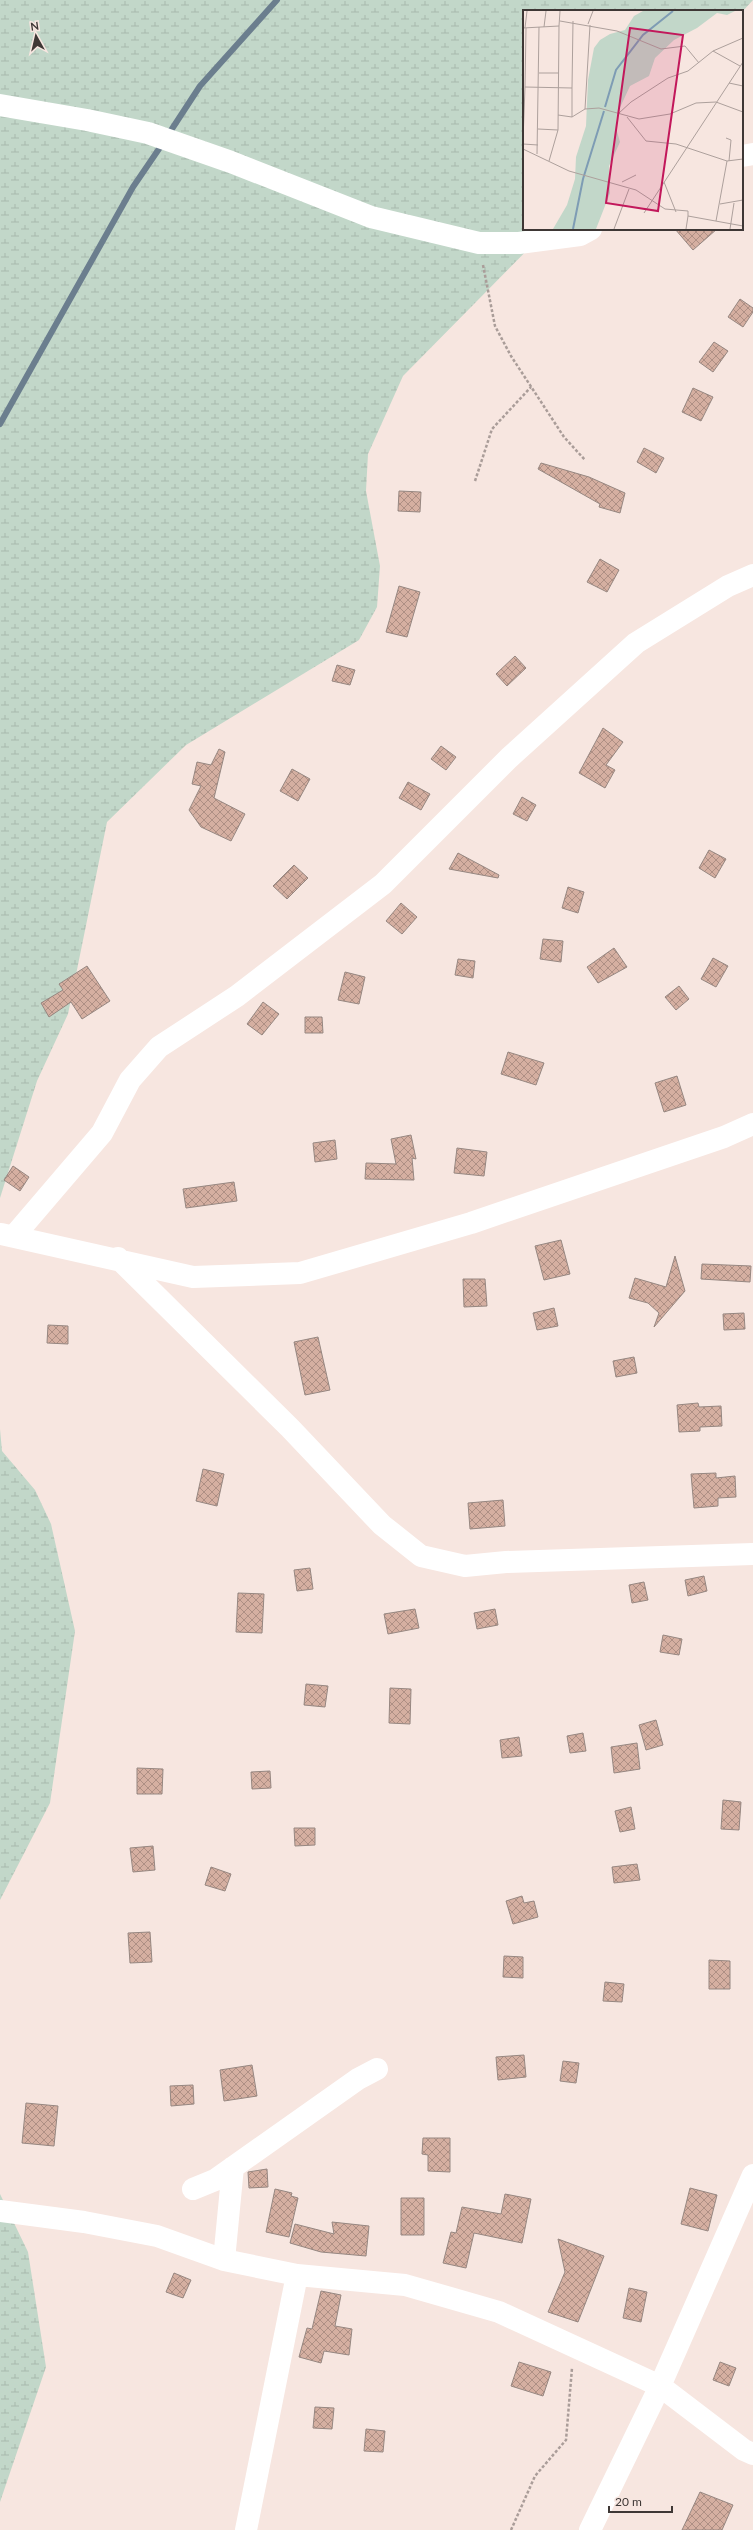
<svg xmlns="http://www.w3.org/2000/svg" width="753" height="2530" font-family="Lato,sans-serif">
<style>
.wetland{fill:url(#wetland-marsh)}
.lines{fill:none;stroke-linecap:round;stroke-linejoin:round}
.stream{stroke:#6b7e8e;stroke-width:6}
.building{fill:url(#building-cross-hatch);stroke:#968781}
.path{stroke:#aa9d99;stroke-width:2.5;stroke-dasharray:3 2;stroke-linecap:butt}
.minor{stroke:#fff;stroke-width:22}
.inset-river{fill:none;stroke:#7e9cb4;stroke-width:2}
.inset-road{fill:none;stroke:#ada09c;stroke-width:1}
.view{fill:#c2185b;fill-opacity:0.15;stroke:#c2185b;stroke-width:2}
.inset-edge{fill:none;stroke:#3e3735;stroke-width:2}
</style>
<defs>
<pattern id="wetland-marsh" width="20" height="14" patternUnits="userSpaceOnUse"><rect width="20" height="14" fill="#c2d7c9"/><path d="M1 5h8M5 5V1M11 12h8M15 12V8" fill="none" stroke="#a8b9ad"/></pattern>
<pattern id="building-cross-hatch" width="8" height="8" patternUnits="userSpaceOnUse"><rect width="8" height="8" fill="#d5afa1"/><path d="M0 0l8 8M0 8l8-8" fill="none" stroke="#ae8f84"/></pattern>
</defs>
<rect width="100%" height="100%" fill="#f7e6e0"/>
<!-- wetland -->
<path class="wetland" d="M 0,0 L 753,0 L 742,12 L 524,11 L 524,229 L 548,229 L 403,376 L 368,454 L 366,491 L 380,566 L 377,607 L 359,640 L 186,745 L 107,822 L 68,1014 L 37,1081 L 0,1198 Z
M 0,1429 L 2,1451 L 35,1490 L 51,1524 L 75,1631 L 50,1803 L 0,1900 Z
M 0,2194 L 28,2252 L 46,2367 L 0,2502 Z"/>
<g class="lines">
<!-- stream -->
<path class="stream" d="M 168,135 L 200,86 L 277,0
M 0,424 L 133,187 L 163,143"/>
</g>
<!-- building -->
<path class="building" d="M 675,229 L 717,229 L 693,250 Z
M 740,299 L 753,308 L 753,312 L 743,327 L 728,317 Z
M 714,342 L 728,351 L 713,372 L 699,362 Z
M 693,388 L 713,397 L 701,421 L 682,412 Z
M 644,448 L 664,458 L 656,473 L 637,462 Z
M 541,463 L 589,477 L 625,493 L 620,513 L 599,507 L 600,504 L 538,469 Z
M 399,491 L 421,492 L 420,512 L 398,511 Z
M 600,559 L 619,570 L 607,592 L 587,582 Z
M 399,586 L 420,592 L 407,637 L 386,632 Z
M 515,656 L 526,668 L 507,686 L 496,674 Z
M 337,665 L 355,670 L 350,685 L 332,681 Z
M 603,728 L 623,742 L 606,765 L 615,770 L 605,788 L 579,773 Z
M 441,746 L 456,757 L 446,770 L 431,759 Z
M 219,749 L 225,752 L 214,798 L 245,814 L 231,841 L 201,827 L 189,810 L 201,786 L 192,784 L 197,762 L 211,765 Z
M 292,769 L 310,779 L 298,801 L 280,791 Z
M 408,782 L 430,794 L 421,810 L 399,798 Z
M 522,797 L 536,805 L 527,821 L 513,814 Z
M 709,850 L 726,859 L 715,878 L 699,868 Z
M 458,853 L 499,875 L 498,878 L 449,869 Z
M 294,865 L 308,878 L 287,899 L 273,886 Z
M 568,887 L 584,892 L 578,913 L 562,908 Z
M 401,903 L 417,917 L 402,934 L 386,921 Z
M 543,939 L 563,941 L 561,962 L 540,959 Z
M 614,948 L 627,967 L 598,983 L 587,967 Z
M 713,958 L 728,966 L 716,987 L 701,979 Z
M 458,959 L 475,961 L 473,978 L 455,975 Z
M 87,966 L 110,1001 L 82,1019 L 71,1002 L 49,1017 L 41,1003 L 63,990 L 59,984 Z
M 345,972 L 365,977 L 359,1004 L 338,1000 Z
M 679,986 L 689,999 L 676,1010 L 665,997 Z
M 263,1002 L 279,1014 L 262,1035 L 247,1024 Z
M 305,1017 L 322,1017 L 323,1033 L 305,1033 Z
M 508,1052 L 544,1063 L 536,1085 L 501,1074 Z
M 677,1076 L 686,1105 L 664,1112 L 655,1083 Z
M 411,1135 L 416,1159 L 412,1158 L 414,1180 L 365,1179 L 366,1163 L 396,1164 L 391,1139 Z
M 335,1140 L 337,1159 L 315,1162 L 313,1143 Z
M 457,1148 L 487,1152 L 484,1176 L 454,1173 Z
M 13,1166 L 29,1177 L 20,1191 L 4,1180 Z
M 234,1182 L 237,1201 L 186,1208 L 183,1189 Z
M 561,1240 L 570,1274 L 544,1280 L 535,1246 Z
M 675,1256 L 685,1291 L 654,1327 L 659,1313 L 648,1303 L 629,1298 L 635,1278 L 666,1287 Z
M 702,1264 L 751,1266 L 750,1282 L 701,1279 Z
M 463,1279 L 485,1279 L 487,1306 L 464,1307 Z
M 554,1308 L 558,1326 L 537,1330 L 533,1313 Z
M 744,1313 L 745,1329 L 724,1330 L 723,1314 Z
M 48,1325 L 68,1326 L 68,1344 L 47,1343 Z
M 318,1337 L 330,1390 L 305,1395 L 294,1342 Z
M 634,1357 L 637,1373 L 616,1377 L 613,1361 Z
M 698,1403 L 699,1407 L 721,1406 L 722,1426 L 700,1427 L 700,1431 L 679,1432 L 677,1405 Z
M 203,1469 L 224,1474 L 217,1506 L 196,1501 Z
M 716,1473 L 716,1478 L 735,1476 L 736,1497 L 718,1498 L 718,1506 L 694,1508 L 691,1474 Z
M 503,1500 L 505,1526 L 470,1529 L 468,1503 Z
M 310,1568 L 313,1589 L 297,1591 L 294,1570 Z
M 704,1576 L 707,1591 L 688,1596 L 685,1580 Z
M 644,1582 L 648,1600 L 632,1603 L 629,1585 Z
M 238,1593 L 264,1594 L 262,1633 L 236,1632 Z
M 415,1609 L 419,1628 L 388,1634 L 384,1614 Z
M 495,1609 L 498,1625 L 477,1629 L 474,1613 Z
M 663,1635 L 682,1639 L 679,1655 L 660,1652 Z
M 306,1684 L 328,1686 L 325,1707 L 304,1705 Z
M 390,1688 L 411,1689 L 410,1724 L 389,1723 Z
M 656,1720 L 663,1745 L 646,1750 L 639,1725 Z
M 583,1733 L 586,1751 L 570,1753 L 567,1736 Z
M 519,1737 L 522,1756 L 502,1758 L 500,1740 Z
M 637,1743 L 640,1769 L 614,1773 L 611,1747 Z
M 137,1768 L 163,1769 L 162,1794 L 137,1794 Z
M 270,1771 L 271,1788 L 252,1789 L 251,1772 Z
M 723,1800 L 741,1802 L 739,1830 L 721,1829 Z
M 631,1807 L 635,1829 L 620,1832 L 615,1811 Z
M 294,1828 L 315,1828 L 315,1845 L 295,1846 Z
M 153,1846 L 155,1870 L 133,1872 L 130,1848 Z
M 637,1864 L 640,1880 L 614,1883 L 612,1867 Z
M 211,1867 L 231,1874 L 225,1891 L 205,1885 Z
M 522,1896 L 524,1903 L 534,1901 L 538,1917 L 513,1924 L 506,1901 Z
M 150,1932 L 152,1962 L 130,1963 L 128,1933 Z
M 504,1956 L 523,1957 L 523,1978 L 503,1977 Z
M 709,1960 L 730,1961 L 730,1989 L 709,1989 Z
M 605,1982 L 624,1984 L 622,2002 L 603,2001 Z
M 524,2055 L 526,2077 L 498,2080 L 496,2057 Z
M 563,2061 L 579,2063 L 576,2083 L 560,2081 Z
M 252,2065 L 257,2096 L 224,2101 L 220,2070 Z
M 193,2085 L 194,2104 L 171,2106 L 170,2086 Z
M 26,2103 L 58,2106 L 54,2146 L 22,2143 Z
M 423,2138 L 450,2138 L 450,2172 L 428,2171 L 428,2155 L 422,2154 Z
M 267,2169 L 268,2187 L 249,2188 L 248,2172 Z
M 690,2188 L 717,2195 L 708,2231 L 681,2224 Z
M 275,2189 L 292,2193 L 291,2196 L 298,2198 L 289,2237 L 266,2232 Z
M 505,2194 L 531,2199 L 522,2243 L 474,2233 L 466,2268 L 443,2263 L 451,2232 L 456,2233 L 462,2207 L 501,2214 Z
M 401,2198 L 424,2198 L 424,2235 L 401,2235 Z
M 332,2222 L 369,2226 L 366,2256 L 321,2252 L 290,2243 L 295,2224 L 334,2234 Z
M 558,2239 L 604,2256 L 578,2322 L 548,2312 L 565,2272 Z
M 174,2273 L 191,2280 L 183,2298 L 166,2292 Z
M 629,2288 L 647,2292 L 641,2322 L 623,2318 Z
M 321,2291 L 341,2295 L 335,2326 L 352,2329 L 349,2355 L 324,2351 L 321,2363 L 299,2357 L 307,2328 L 312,2329 Z
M 519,2362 L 551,2372 L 543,2396 L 511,2386 Z
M 720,2362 L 736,2368 L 729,2386 L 713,2380 Z
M 315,2407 L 334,2408 L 332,2429 L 313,2428 Z
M 366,2429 L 385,2431 L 383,2452 L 364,2451 Z
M 700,2492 L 733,2505 L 722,2530 L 682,2530 Z"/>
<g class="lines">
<!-- path -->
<path class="path" d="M 483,265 L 495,326 L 511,356 L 564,437 L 585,460
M 475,481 L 492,429 L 531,387
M 511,2530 L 535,2476 L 566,2440 L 572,2368"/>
<!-- minor -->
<path class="minor" d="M 0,105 L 87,120 L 148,133 L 231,162 L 371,217 L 479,243 L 519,243 L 580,235 L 591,229
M 742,156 L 753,154
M 1,1234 L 193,1277 L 300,1273 L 471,1223 L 724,1137 L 753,1124
M 14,1236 L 102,1133 L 130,1080 L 159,1047 L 237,996 L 383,884 L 509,758 L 636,643 L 728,586 L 753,575
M 118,1258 L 290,1428 L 382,1525 L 421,1556 L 465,1566 L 506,1562 L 753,1554
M 193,2189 L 215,2180 L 358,2079 L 377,2069
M 0,2211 L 84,2222 L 157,2236 L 224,2260 L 297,2275 L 405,2285 L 499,2312 L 660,2386 L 744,2450 L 753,2454
M 224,2260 L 233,2167
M 246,2530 L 297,2275
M 590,2530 L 660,2386 L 753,2175"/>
</g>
<!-- overview -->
<g transform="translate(523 10)">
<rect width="220" height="220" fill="#f7e6e0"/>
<path d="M 120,1 L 212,1 L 204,5 L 194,3 L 174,18 L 151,30 L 132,48 L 126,66 L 107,76 L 94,104 L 93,118 L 97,132 L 86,156 L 87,183 L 73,219 L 30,219 L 44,195 L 52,169 L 53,147 L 63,116 L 65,70 L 71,38 L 77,30 L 87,24 L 102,20 L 111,6 Z" fill="#c2d7c9"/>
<path class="inset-river" d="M 82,97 L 93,60 L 120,25 L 150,1M 50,219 L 60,169 L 81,101"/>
<path class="inset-road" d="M 37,11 L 94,21 L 138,39 L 162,36 L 176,53M 65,14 L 70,1M 21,17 L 23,1M 0,18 L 36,16 L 37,1M 2,18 L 4,1M 3,18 L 2,77 L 49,78 L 50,11M 190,41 L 217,56M 16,63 L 36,63M 206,73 L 220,76M 49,78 L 49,107M 62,99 L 67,15M 96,103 L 108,92 L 145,68 L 165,61 L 190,41 L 220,28M 35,105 L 49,107 L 62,99 L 76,98 L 116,109 L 147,104 L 173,93 L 193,92 L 220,102M 104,107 L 123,131 L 153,134 L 204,151 L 220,149M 15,119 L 35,120M 203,128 L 208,130 L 206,151M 0,130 L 2,77M 0,134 L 15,135M 0,139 L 46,161 L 113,180 L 142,199 L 165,201 L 165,206 L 220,216M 14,144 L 16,17M 26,151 L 35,120 L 36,16M 99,172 L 113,165M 141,172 L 153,202M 197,194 L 220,190M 121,203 L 220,52M 193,211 L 204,151M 91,219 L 106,179M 163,219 L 165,206M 207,219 L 211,193"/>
<path class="view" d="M 107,18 L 160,25 L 135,201 L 83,193 Z"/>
<rect width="220" height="220" class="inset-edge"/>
</g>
<!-- north arrow -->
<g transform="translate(36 36) rotate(352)" stroke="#f7e6e0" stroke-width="3" paint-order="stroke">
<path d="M0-3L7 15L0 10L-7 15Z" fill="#3e3735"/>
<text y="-6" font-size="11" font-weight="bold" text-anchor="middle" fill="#3e3735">N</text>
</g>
<!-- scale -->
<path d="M609 2506v6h63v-6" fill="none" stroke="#3e3735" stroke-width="2"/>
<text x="615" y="2506" font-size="12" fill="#3e3735" stroke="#f7e6e0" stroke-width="3" paint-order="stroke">20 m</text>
</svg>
